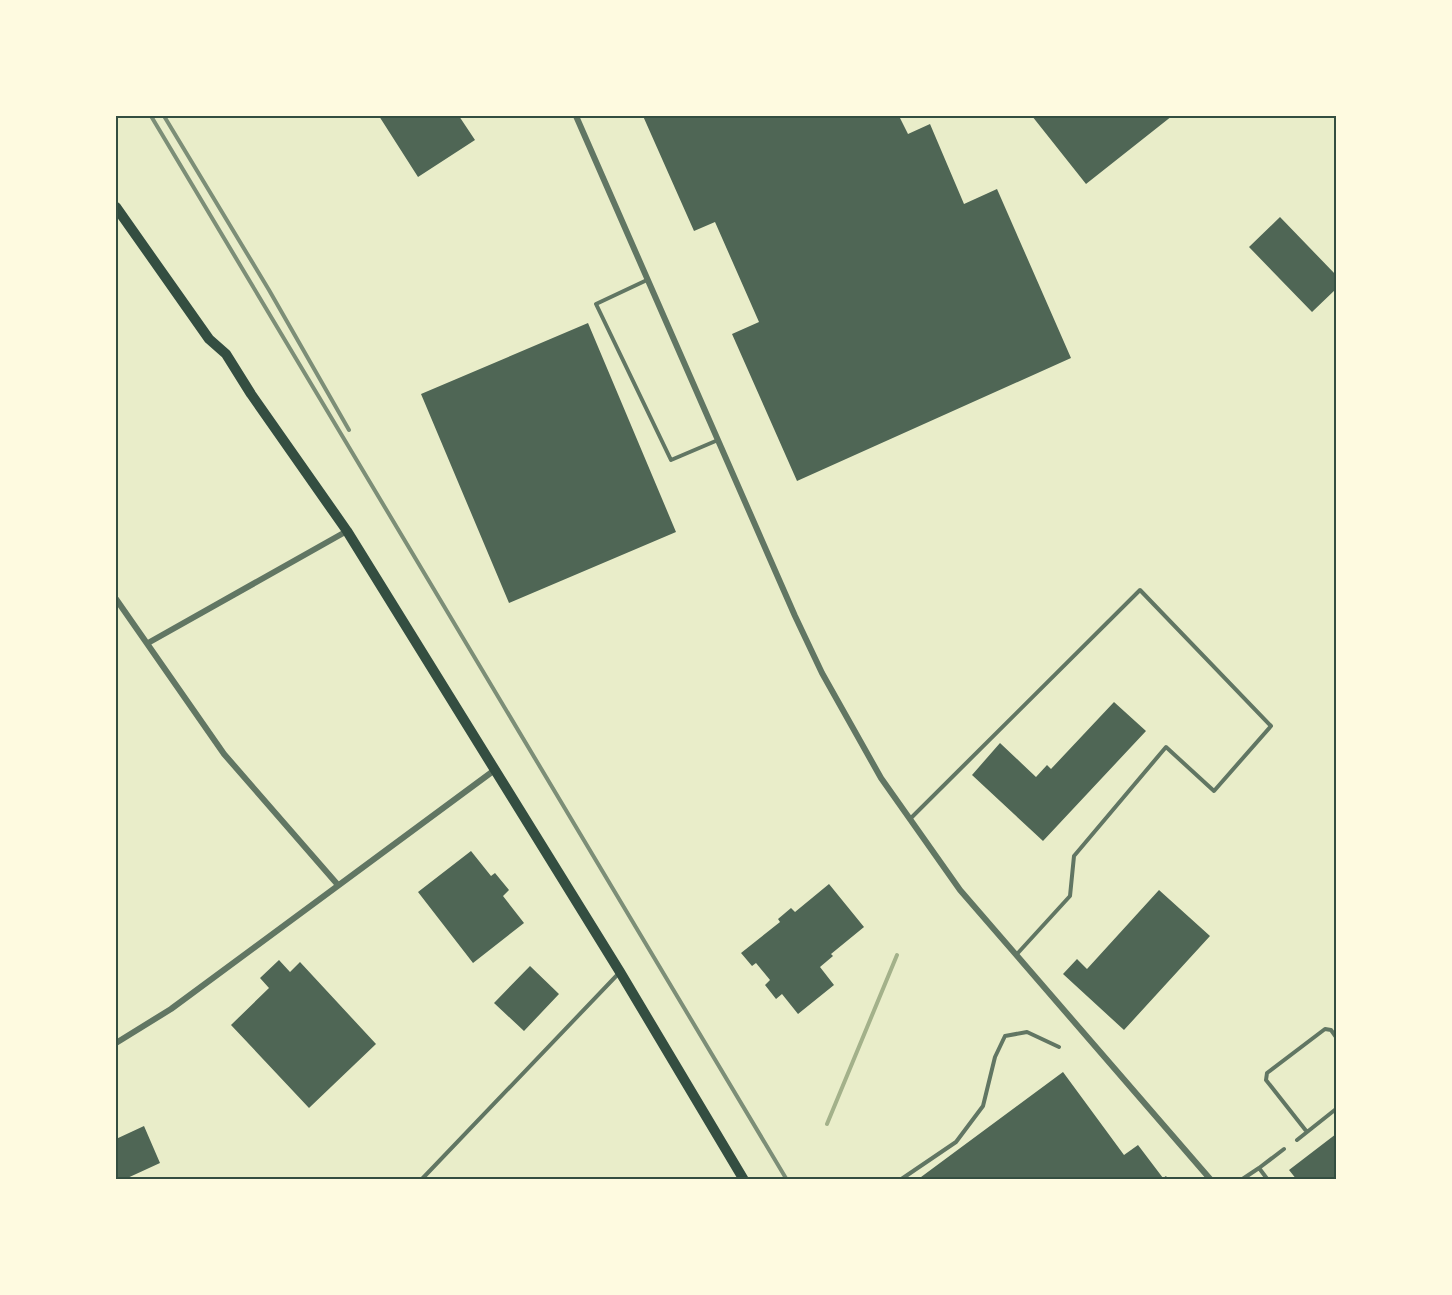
<svg xmlns="http://www.w3.org/2000/svg" width="1452" height="1295" font-family="Literata,serif">
<style>
.lines{fill:none;stroke-linecap:round;stroke-linejoin:round}
.stream{stroke:#a3b18a;stroke-width:4}
.building{fill:#4f6655}
.service{stroke:#617663;stroke-width:4}
.minor{stroke:#617663;stroke-width:6}
.secondary{stroke:#344e41;stroke-width:10}
.rail{stroke:#7c8e77;stroke-width:4}
.neatline{fill:none;stroke:#344e41;stroke-width:2}
</style>
<rect width="100%" height="100%" fill="#e9edc9"/>
<g class="lines">
<!-- stream -->
<path class="stream" d="M 827,1124 L 897,955"/>
</g>
<!-- building -->
<path class="building" d="M 379,116 L 459,116 L 475,140 L 418,177 Z
M 643,116 L 899,116 L 908,134 L 930,124 L 964,204 L 997,189 L 1071,358 L 797,481 L 732,334 L 759,322 L 715,222 L 694,231 Z
M 1032,116 L 1172,116 L 1086,184 Z
M 1280,217 L 1336,275 L 1336,289 L 1312,312 L 1249,247 Z
M 588,323 L 676,532 L 509,603 L 421,394 Z
M 1114,702 L 1146,731 L 1043,841 L 972,775 L 1000,743 L 1036,777 L 1047,765 L 1051,769 Z
M 471,851 L 491,876 L 495,873 L 509,890 L 503,896 L 524,923 L 473,963 L 418,892 Z
M 829,884 L 864,927 L 831,954 L 833,956 L 820,967 L 834,985 L 798,1014 L 782,994 L 776,999 L 765,985 L 770,980 L 756,963 L 752,966 L 741,953 L 780,922 L 778,919 L 791,908 L 795,912 Z
M 1159,890 L 1210,936 L 1124,1030 L 1063,974 L 1077,959 L 1087,969 Z
M 279,960 L 290,972 L 300,962 L 376,1044 L 309,1108 L 231,1025 L 269,988 L 260,978 Z
M 530,966 L 559,994 L 524,1031 L 494,1003 Z
M 1063,1072 L 1124,1155 L 1138,1145 L 1163,1178 L 1166,1176 L 1169,1180 L 917,1180 Z
M 144,1126 L 160,1163 L 123,1180 L 116,1180 L 116,1139 Z
M 1336,1134 L 1336,1180 L 1297,1180 L 1289,1170 Z"/>
<g class="lines">
<!-- service -->
<path class="service" d="M 647,280 L 596,304 L 671,460 L 718,440
M 910,819 L 1140,590 L 1271,726 L 1214,791 L 1166,747 L 1074,856 L 1070,896 L 1017,954
M 1307,1132 L 1266,1080 L 1267,1073 L 1325,1029 L 1331,1030 L 1336,1037
M 1297,1140 L 1336,1109
M 421,1180 L 620,972
M 900,1180 L 956,1142 L 983,1106 L 995,1057 L 1005,1036 L 1027,1032 L 1059,1047
M 1241,1180 L 1259,1168
M 1268,1180 L 1259,1168 L 1284,1149"/>
<!-- minor -->
<path class="minor" d="M 576,116 L 795,616 L 822,673 L 881,778 L 960,890 L 1211,1180
M 116,599 L 224,754 L 338,885
M 148,643 L 347,531
M 116,1043 L 171,1009 L 496,769"/>
<!-- secondary -->
<path class="secondary" d="M 116,207 L 209,339 L 226,354 L 251,394 L 347,531 L 620,972 L 744,1180"/>
<!-- rail -->
<path class="rail" d="M 151,116 L 787,1180
M 164,116 L 269,290 L 349,430"/>
</g>
<!-- border -->
<rect width="1452" height="1295" fill="none" stroke="#fefae0" stroke-width="234"/>
<rect x="117" y="117" width="1218" height="1061" class="neatline"/>
</svg>
